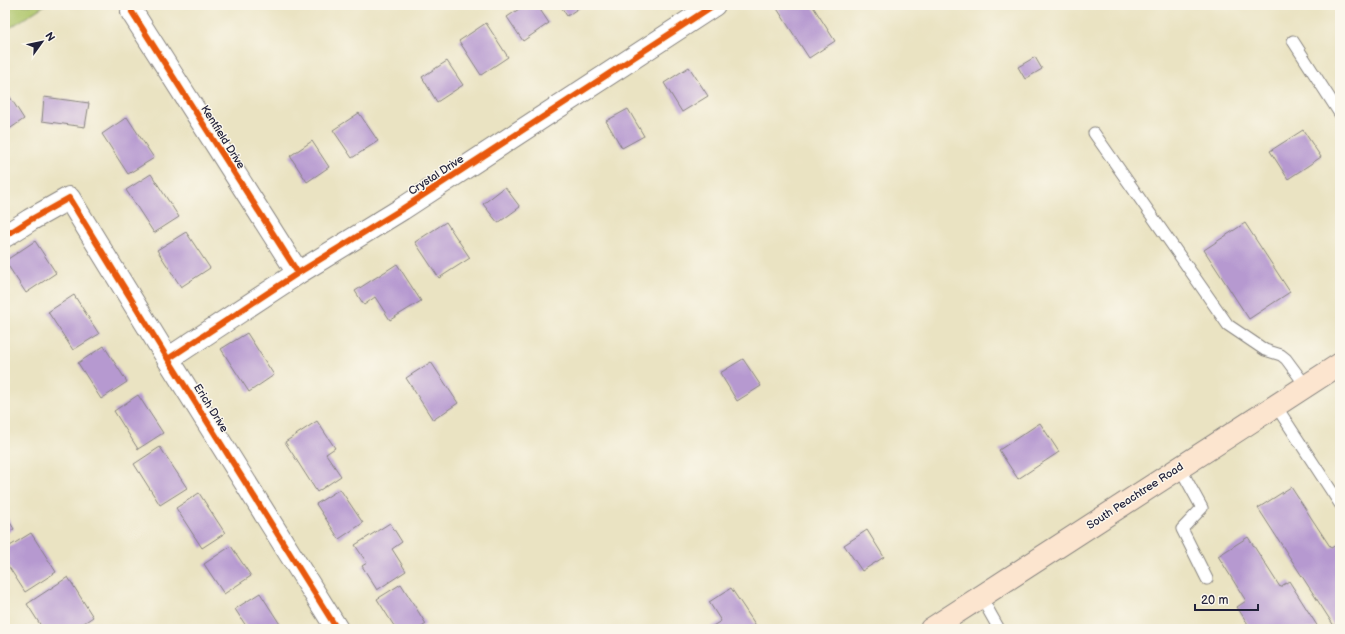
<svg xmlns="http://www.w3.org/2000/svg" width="1345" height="634" font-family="'Balsamiq Sans',sans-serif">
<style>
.green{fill:#afc66b;stroke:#687453}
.building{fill:#b699d0}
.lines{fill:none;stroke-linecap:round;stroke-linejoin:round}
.lane-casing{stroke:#86827e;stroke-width:13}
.street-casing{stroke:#86827e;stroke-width:24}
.secondary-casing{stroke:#86827e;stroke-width:24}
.lane{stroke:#fff;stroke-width:11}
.street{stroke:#fff;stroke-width:22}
.secondary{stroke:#fce5cf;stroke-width:22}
.cycleway-casing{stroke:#fbf7ec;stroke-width:8}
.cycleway{stroke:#e8590c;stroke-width:6}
.labels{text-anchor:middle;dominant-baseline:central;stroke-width:3;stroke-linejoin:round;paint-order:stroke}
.street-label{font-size:11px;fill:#22223b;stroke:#fbf7ec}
</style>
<rect width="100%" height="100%" fill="#fbf7ec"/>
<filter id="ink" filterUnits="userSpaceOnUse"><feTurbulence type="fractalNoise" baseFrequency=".025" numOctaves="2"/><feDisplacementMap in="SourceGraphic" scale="8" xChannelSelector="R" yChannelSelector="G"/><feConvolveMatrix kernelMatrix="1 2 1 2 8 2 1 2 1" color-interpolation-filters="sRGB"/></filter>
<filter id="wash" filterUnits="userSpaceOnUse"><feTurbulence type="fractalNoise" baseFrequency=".012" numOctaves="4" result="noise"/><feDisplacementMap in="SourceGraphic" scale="16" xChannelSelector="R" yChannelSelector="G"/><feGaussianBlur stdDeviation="0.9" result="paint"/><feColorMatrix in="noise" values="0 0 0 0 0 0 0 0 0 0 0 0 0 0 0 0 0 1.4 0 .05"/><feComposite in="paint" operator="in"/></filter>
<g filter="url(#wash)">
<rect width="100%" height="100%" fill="#eae3c2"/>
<!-- green -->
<path class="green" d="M 5,5 L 45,5 L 5,31 Z"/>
<g id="blocks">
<!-- building -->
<path class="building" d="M 525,5 L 537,5 L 549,23 L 523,41 L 507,17 Z
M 560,5 L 583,5 L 567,16 Z
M 779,5 L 812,5 L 835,41 L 809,58 L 776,7 Z
M 486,23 L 508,57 L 481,75 L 459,41 Z
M 1035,57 L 1042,69 L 1025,79 L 1018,67 Z
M 447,61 L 463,85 L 437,102 L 422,77 Z
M 689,67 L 708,96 L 682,112 L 664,83 Z
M 10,97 L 24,119 L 5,132 L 5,101 Z
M 44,97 L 89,103 L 85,127 L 42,121 Z
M 628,109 L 644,136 L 622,148 L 606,121 Z
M 359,113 L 378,141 L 352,158 L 333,130 Z
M 127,117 L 154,158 L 128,174 L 102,134 Z
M 1303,130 L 1321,157 L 1288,179 L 1270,151 Z
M 312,141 L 329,167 L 307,182 L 290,156 Z
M 151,174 L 179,217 L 154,233 L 126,190 Z
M 505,187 L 520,207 L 498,223 L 483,204 Z
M 446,222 L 470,258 L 439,278 L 415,242 Z
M 1245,223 L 1290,292 L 1249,319 L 1204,250 Z
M 186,232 L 210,268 L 181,287 L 157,250 Z
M 35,241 L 56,273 L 26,293 L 5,261 Z
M 397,264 L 421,301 L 390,320 L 375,297 L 364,305 L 355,291 Z
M 74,295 L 99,334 L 73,350 L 48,312 Z
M 247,333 L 274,375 L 249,392 L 221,349 Z
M 104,346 L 127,382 L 101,399 L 78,363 Z
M 743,359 L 761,386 L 737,401 L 720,373 Z
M 431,362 L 458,403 L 433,420 L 406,378 Z
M 138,395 L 163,433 L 138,449 L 114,411 Z
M 317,421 L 335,448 L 326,454 L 341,476 L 317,492 L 285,442 Z
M 1040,423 L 1059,452 L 1018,479 L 999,450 Z
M 160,447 L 187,488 L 160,505 L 134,464 Z
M 1291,487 L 1331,548 L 1340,543 L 1340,629 L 1336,629 L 1258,508 Z
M 340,489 L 363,523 L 339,539 L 316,504 Z
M 199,493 L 225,533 L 202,548 L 176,508 Z
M 5,514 L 14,529 L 5,534 Z
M 390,523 L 402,542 L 392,549 L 406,571 L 377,590 L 362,566 L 367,563 L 355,545 Z
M 867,530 L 884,557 L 862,571 L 844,545 Z
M 31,533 L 56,572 L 25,592 L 5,561 L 5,549 Z
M 1248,537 L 1280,587 L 1289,581 L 1318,627 L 1315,629 L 1251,629 L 1237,607 L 1246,601 L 1218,556 Z
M 231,546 L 251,576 L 224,594 L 204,564 Z
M 68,577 L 93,617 L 75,629 L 43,629 L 27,604 Z
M 401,584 L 426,624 L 419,629 L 396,629 L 377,599 Z
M 731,588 L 757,627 L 754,629 L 713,629 L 711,627 L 721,621 L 709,602 Z
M 260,593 L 283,629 L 248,629 L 235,609 Z"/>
</g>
</g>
<g filter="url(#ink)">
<use href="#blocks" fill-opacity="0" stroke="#86827e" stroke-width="1"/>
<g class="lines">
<defs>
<path id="lane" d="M 1293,41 L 1340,114
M 1094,133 L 1228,325 L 1265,350 L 1281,355 L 1286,359 L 1306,386
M 1276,406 L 1340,504
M 1180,468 L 1202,508 L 1182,529 L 1207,579
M 981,597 L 999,629"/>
<path id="street" d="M 132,12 L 298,273
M 5,236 L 30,220 L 69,198 L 168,359 L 337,629
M 168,359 L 298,273 L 402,209 L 714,5"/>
<path id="secondary" d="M 931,629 L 1340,364"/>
</defs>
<!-- lane casing -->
<use href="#lane" class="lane-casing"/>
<!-- street casing -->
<use href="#street" class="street-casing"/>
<!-- secondary casing -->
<use href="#secondary" class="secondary-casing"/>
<!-- lane -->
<use href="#lane" class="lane"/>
<!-- street -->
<use href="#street" class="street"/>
<!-- secondary -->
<use href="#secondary" class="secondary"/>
<defs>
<path id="cycleway" d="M 132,12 L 298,273
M 5,236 L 30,220 L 69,198 L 168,359 L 337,629
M 168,359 L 298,273 L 402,209 L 714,5"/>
</defs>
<!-- cycleway casing -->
<use href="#cycleway" class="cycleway-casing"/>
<!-- cycleway -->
<use href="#cycleway" class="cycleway"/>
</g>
</g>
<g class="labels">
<!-- street labels -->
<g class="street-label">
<text transform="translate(223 137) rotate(58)">Kentfield Drive</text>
<text transform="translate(436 175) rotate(-33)">Crystal Drive</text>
<text transform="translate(211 408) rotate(58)">Erich Drive</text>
<text transform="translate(1135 496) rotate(-33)">South Peachtree Road</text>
</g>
</g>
<!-- margin -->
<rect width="1345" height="634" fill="none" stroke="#fbf7ec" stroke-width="20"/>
<!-- north arrow -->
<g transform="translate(42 42) rotate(57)" stroke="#fbf7ec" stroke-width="3" paint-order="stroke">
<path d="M0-3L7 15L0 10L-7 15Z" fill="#22223b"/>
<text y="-6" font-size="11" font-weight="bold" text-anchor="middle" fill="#22223b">N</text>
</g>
<!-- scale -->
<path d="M1195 604v6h63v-6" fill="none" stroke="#22223b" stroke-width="2"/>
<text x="1201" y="604" font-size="12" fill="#22223b" stroke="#fbf7ec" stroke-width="3" paint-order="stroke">20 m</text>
</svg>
